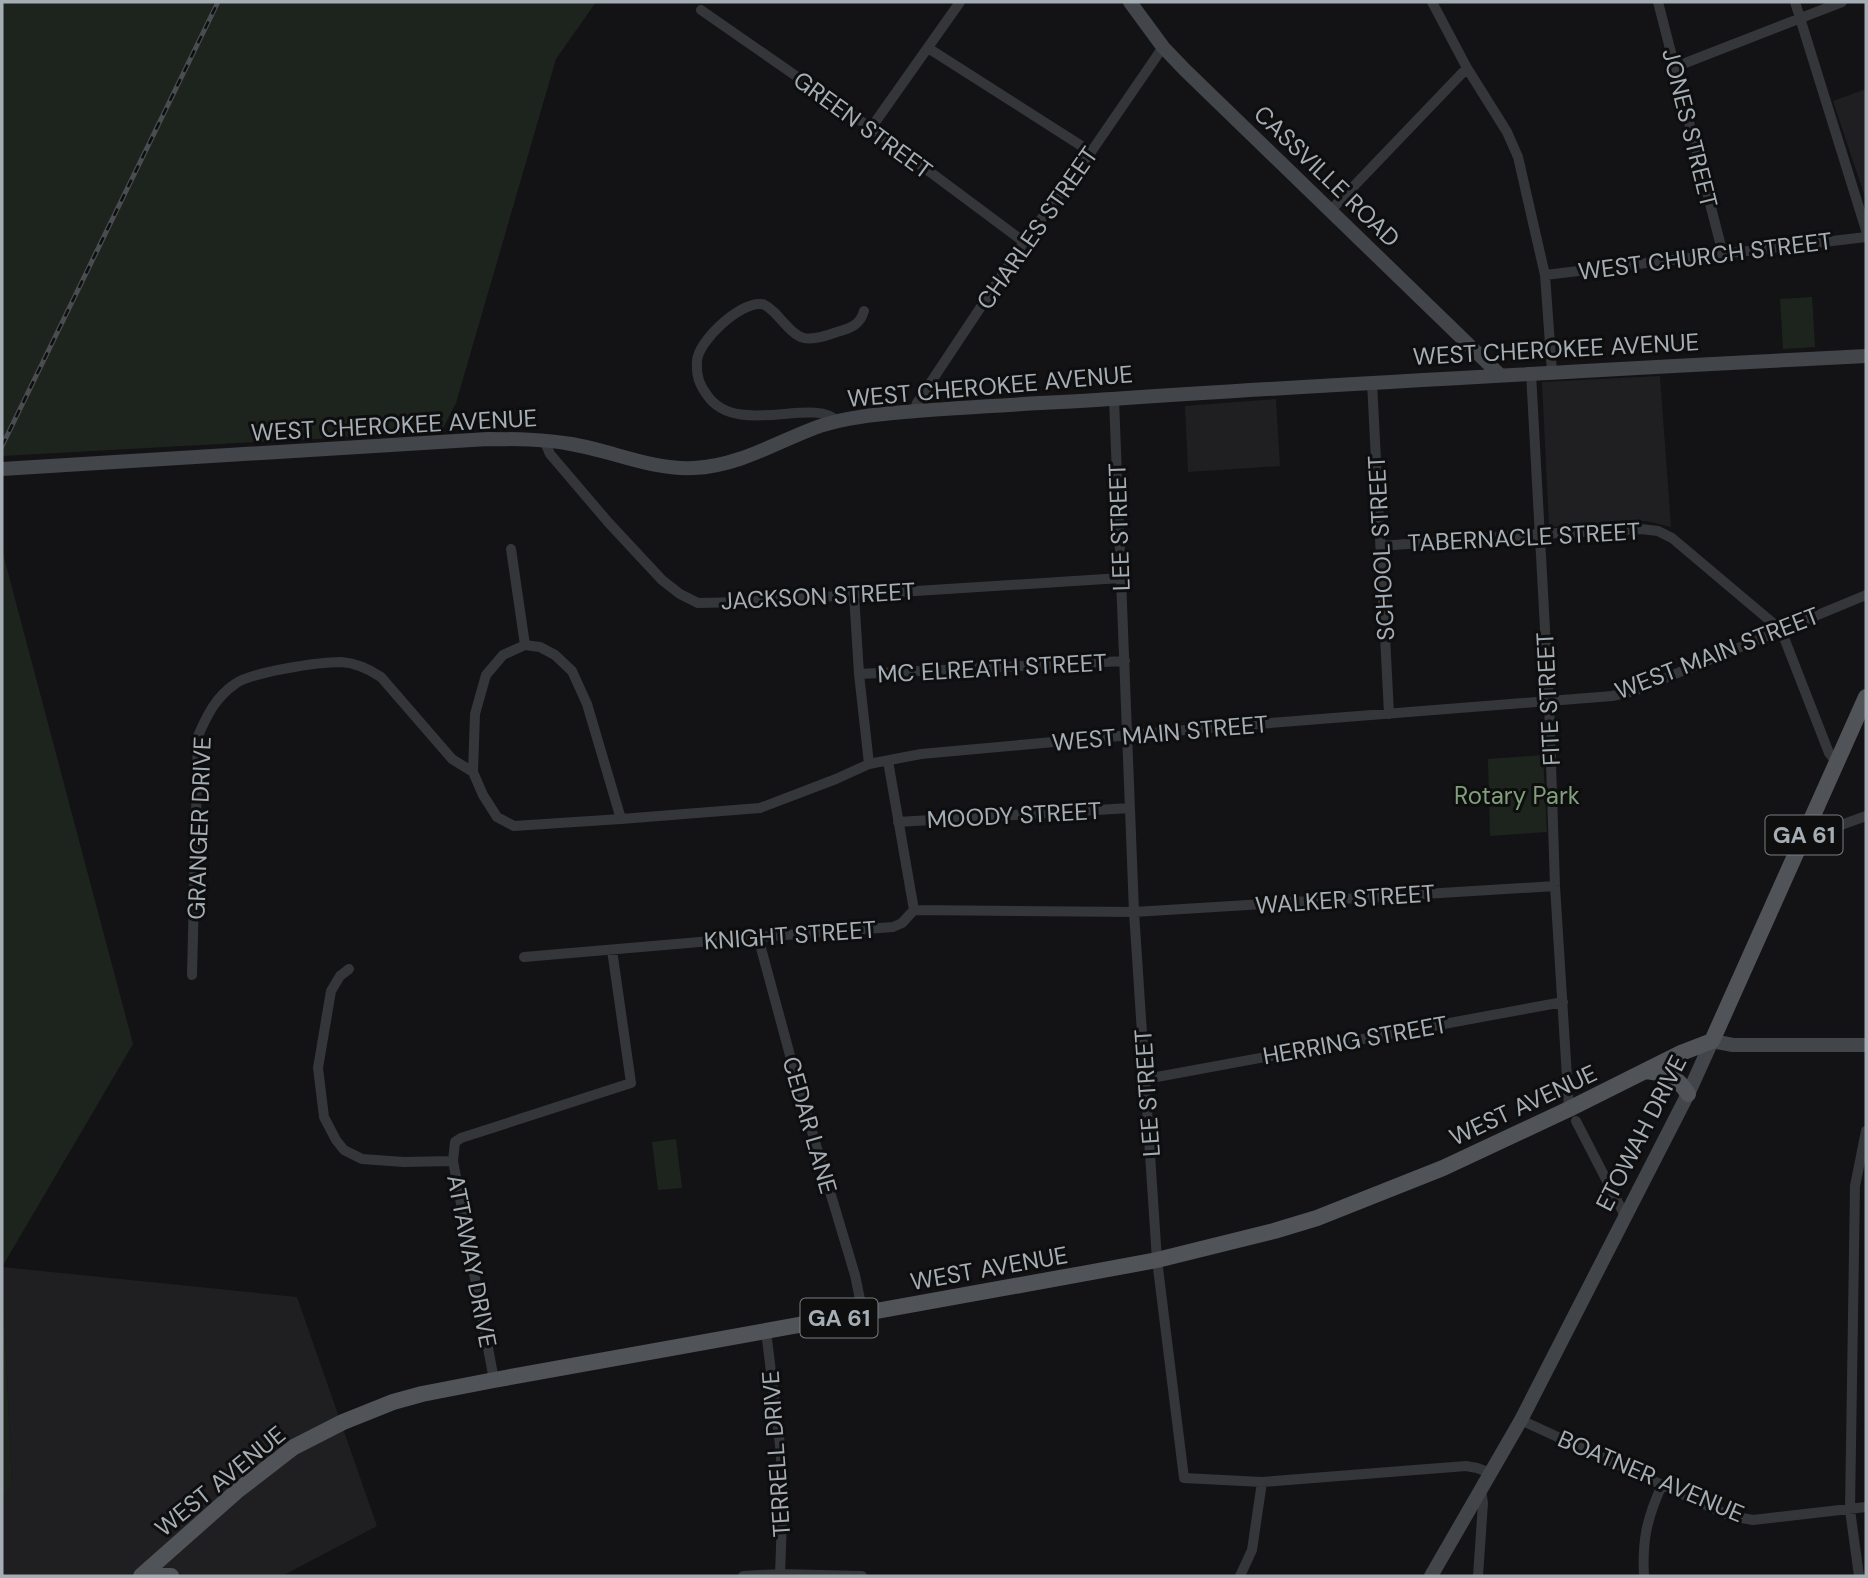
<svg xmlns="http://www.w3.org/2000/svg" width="1868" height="1578" font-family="'DM Sans',sans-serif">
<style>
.built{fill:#1f1f21}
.green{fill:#1d241d}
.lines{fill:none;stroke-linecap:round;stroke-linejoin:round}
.street{stroke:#343639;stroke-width:10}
.secondary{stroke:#424549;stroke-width:14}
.primary{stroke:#505358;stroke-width:16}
.rail-casing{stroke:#494c50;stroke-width:5}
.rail{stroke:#0e0e0f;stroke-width:2.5;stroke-dasharray:8;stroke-linecap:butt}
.labels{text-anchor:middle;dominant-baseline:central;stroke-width:6;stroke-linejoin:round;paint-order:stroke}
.shield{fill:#0e0e0f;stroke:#787d83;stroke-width:2}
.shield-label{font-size:23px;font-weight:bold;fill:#a5adb5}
.street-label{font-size:24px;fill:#a5adb5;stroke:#0e0e0f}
.park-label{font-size:24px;fill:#819f7c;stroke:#0e0e0f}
</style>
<rect width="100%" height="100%" fill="#131315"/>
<!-- built -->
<path class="built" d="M 1866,89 L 1866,200 L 1833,101 Z
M 1660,376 L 1671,527 L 1646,521 L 1549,527 L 1542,382 Z
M 1276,399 L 1280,466 L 1188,472 L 1185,406 Z
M 2,1267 L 297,1297 L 377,1526 L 282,1576 L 2,1576 L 2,1490 L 12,1486 Z"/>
<!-- green -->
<path class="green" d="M 2,2 L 596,2 L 556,59 L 456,403 L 441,432 L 2,456 Z
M 1812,297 L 1815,347 L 1783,349 L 1780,299 Z
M 2,550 L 133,1044 L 2,1267 L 12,1486 L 2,1492 Z
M 1543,755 L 1547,832 L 1490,836 L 1488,759 Z
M 676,1139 L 682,1188 L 658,1190 L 652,1142 Z"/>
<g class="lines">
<!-- street -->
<path class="street" d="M 1432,2 L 1467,68 L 1507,132 L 1518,157 L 1545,275 L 1552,372
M 1658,2 L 1723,254
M 1795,2 L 1866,230
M 701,10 L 871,128 L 1024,242
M 928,48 L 1091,152
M 1675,67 L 1842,2
M 871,128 L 960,2
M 1330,211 L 1467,68
M 1545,275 L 1866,237
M 1531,373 L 1549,702 L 1555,886 L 1569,1109
M 1372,382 L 1389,714
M 1114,399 L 1134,912 L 1157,1260 L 1184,1478 L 1262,1482 L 1466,1466 L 1477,1468 L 1491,1473
M 914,411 L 917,403 L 1024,242 L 1091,152 L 1163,47
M 837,421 C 814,396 736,438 707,395 C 699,384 696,375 697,361 C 698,341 740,302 761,304 C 766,304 770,309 774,312 C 799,339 800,345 837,332 C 851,328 860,325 864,311
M 544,440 L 550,454 L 608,522 L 662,580 L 680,594 L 698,603 L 743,602 L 1121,578
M 1381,546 L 1539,534 L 1641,529 L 1658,531 L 1672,538 L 1781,630 L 1829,753 L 1837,763
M 511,549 L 525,645
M 854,594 L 859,674 L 869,764
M 859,674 L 1125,661
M 888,761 L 914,910
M 621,819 L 587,704 L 572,671 L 555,655 L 540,647 L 525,645 L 503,655 L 486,675 L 475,714 L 473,772 L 483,795 L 497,817 L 514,826 L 621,819 L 760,808 L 836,779 L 869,764 L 921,754 L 1208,728 L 1612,696 L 1634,691 L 1866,595
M 898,822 L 1130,808
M 1802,839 L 1866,816
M 758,937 L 798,1085 L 855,1275 L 863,1314
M 524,957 L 758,937 L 893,927 L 902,923 L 914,910 L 1134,912 L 1555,886
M 349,969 L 340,976 L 331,991 L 318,1068 L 324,1117 L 336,1140 L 344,1150 L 362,1159 L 404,1162 L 453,1161
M 192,975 L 198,736 C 207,715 216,697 235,684 C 251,672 319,662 341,662 C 356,663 369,669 381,677 L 452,759 L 473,772
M 1146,1079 L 1563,1002
M 1576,1121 L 1625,1216
M 766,1331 L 780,1445 L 783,1489 L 780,1576
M 494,1380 L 453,1161 L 455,1142 L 461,1138 L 631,1083 L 612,950
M 1521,1420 L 1708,1506 L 1731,1516 L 1753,1520 L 1866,1507
M 743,1576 L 780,1574 L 862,1576
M 1240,1576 L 1252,1550 L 1262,1482
M 1478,1576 L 1483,1503 L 1481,1490
M 1644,1576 C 1642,1540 1647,1518 1662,1485
M 1859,1576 L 1850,1510 L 1855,1186 L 1866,1131"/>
<!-- secondary -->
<path class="secondary" d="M 1130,2 L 1163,47 L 1184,69 L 1500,375
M 2,469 L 488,439 C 515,439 544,439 571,444 C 613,451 651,470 694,468 C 740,466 778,441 820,426 C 850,416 884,414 916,411 C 981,406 1047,403 1112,399 C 1363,382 1615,369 1866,356
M 1431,1576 L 1521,1420 L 1688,1094 L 1712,1041 L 1733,1045 L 1866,1045"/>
<!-- primary -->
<path class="primary" d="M 1645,1071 C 1666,1074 1676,1074 1688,1094
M 141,1576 L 237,1491 L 294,1447 L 343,1422 L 393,1402 L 422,1394 L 494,1380 L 1087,1273 L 1157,1260 L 1274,1231 L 1317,1218 L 1443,1168 L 1569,1109 L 1681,1053 L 1712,1041 L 1866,697
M 157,1576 L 171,1576"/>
<defs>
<path id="rail" d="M 2,446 L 218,2"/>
</defs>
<!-- rail casing -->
<use href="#rail" class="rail-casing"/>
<!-- rail -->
<use href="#rail" class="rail"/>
</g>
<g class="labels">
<!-- shield labels -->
<g class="shield">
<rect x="1765.5" y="815.5" width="77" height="39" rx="5"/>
<rect x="800.5" y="1298.5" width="77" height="39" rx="5"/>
</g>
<g class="shield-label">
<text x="1804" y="835">GA 61</text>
<text x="839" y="1318">GA 61</text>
</g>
<!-- street labels -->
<g class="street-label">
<text transform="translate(863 125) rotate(36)">GREEN STREET</text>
<text transform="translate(1690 128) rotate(76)">JONES STREET</text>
<text transform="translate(1327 176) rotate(44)">CASSVILLE ROAD</text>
<text transform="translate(1037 228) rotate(-55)">CHARLES STREET</text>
<text transform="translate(1705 256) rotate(-7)">WEST CHURCH STREET</text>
<text transform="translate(1556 349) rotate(-3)">WEST CHEROKEE AVENUE</text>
<text transform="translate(990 386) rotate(-5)">WEST CHEROKEE AVENUE</text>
<text transform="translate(394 425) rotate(-3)">WEST CHEROKEE AVENUE</text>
<text transform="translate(1119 527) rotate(-92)">LEE STREET</text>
<text transform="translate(1524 537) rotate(-3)">TABERNACLE STREET</text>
<text transform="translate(1381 548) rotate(-93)">SCHOOL STREET</text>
<text transform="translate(818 596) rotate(-3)">JACKSON STREET</text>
<text transform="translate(1717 653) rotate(-21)">WEST MAIN STREET</text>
<text transform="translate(992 668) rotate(-3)">MC ELREATH STREET</text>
<text transform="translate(1548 699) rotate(-93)">FITE STREET</text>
<text transform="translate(1160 733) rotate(-5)">WEST MAIN STREET</text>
<text transform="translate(1014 815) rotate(-3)">MOODY STREET</text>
<text transform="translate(199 828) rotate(-88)">GRANGER DRIVE</text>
<text transform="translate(1345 899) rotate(-4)">WALKER STREET</text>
<text transform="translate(790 935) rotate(-4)">KNIGHT STREET</text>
<text transform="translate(1355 1040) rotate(-10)">HERRING STREET</text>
<text transform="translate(1147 1093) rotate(-94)">LEE STREET</text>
<text transform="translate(1523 1105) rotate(-25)">WEST AVENUE</text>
<text transform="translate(810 1125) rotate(74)">CEDAR LANE</text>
<text transform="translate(1641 1133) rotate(-63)">ETOWAH DRIVE</text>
<text transform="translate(472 1261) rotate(79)">ATTAWAY DRIVE</text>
<text transform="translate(989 1268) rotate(-10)">WEST AVENUE</text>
<text transform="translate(776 1454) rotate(-94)">TERRELL DRIVE</text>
<text transform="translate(1651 1476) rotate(23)">BOATNER AVENUE</text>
<text transform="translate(220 1481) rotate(-39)">WEST AVENUE</text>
</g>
<!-- park labels -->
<g class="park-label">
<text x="1517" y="795">Rotary Park</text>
</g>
</g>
<!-- border -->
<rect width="1868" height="1578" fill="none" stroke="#a5adb5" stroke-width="7"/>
</svg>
